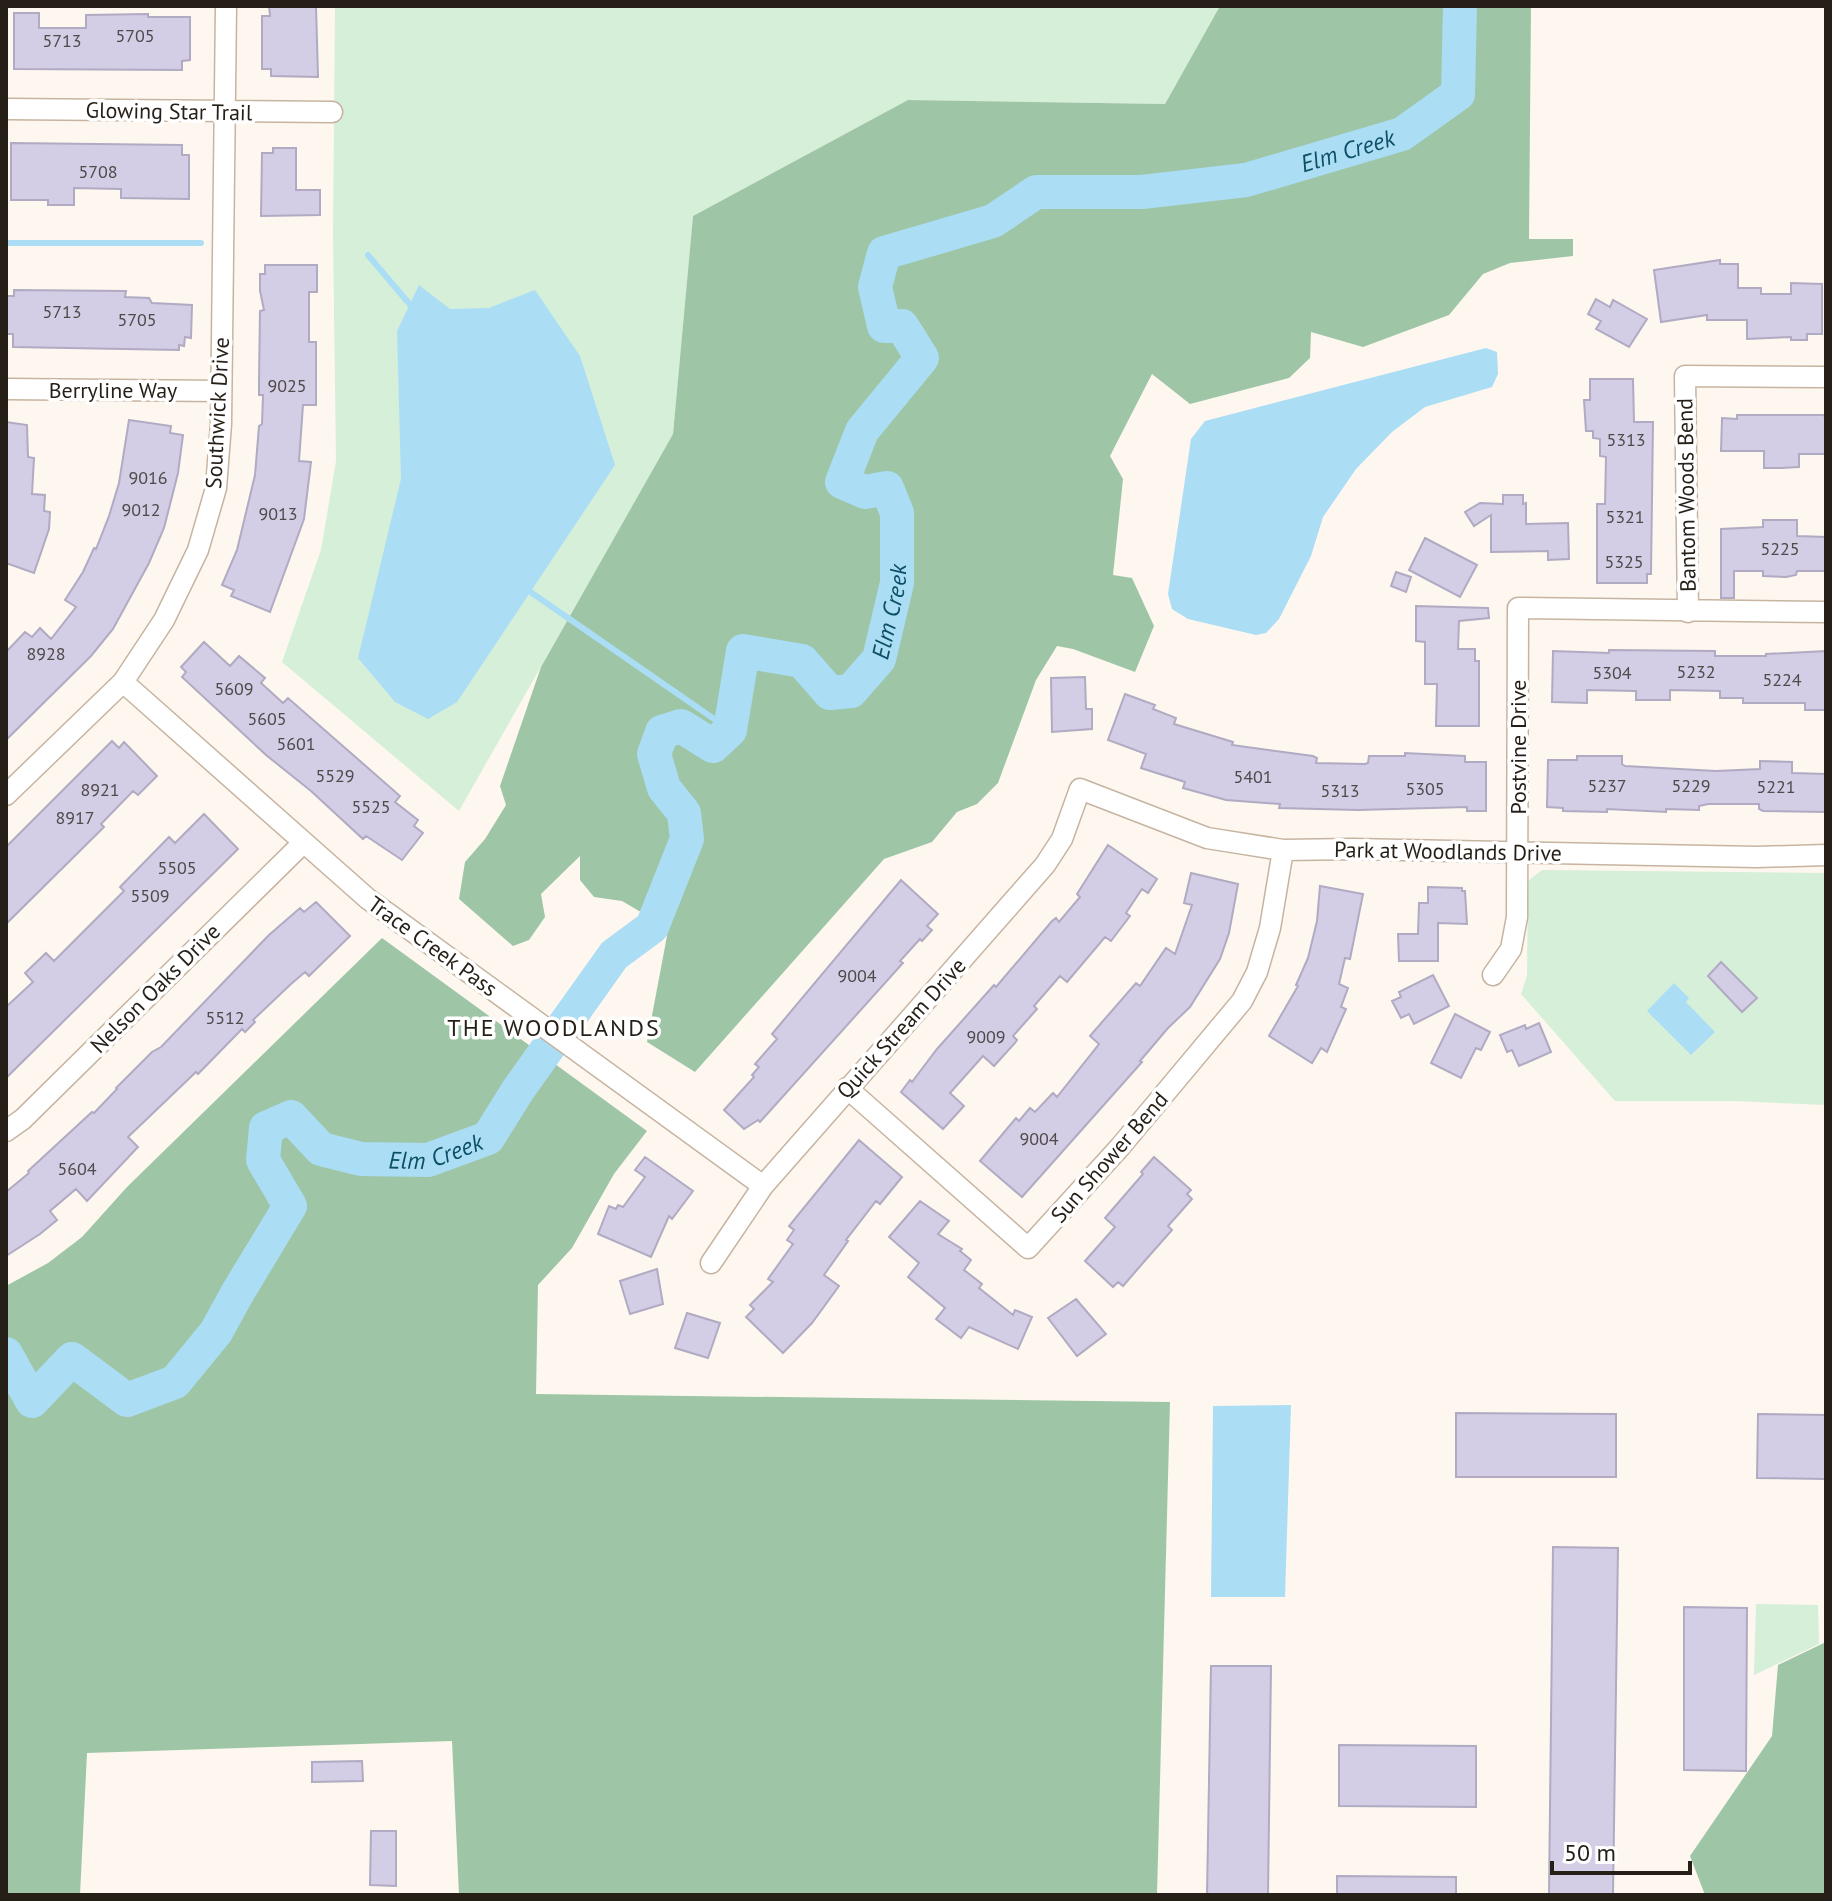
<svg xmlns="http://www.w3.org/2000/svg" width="1832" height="1901" font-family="'PT Sans',sans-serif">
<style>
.green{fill:#d5efd9}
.forest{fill:#9ec6a6}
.water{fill:#abddf5}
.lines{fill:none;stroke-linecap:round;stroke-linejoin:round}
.stream{stroke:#abddf5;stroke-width:6}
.river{stroke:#abddf5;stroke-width:34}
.building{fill:#d3cde6;stroke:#b0aac2;stroke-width:2}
.street-casing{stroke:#c6b4a1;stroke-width:23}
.street{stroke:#fff;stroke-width:20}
.labels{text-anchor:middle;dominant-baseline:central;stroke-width:7;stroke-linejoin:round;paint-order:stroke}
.number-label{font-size:18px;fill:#504a4b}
.street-label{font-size:22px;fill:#251f17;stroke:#fff}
.water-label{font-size:24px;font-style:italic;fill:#0c4f67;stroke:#fff}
.neighbourhood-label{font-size:24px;letter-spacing:2px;fill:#251f17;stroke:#fff}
</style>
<rect width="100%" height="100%" fill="#fef7ef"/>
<!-- green -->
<path class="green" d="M 335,6 L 1220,6 L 1165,104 L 908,100 L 693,216 L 673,434 L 459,811 L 282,662 L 321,550 L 336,461 L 333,235 Z
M 1542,870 L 1826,873 L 1826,1105 L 1735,1101 L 1615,1101 L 1521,994 L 1527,976 L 1528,881 Z
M 1756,1604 L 1818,1605 L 1819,1644 L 1754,1675 Z"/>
<!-- forest -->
<path class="forest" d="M 1220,6 L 1531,6 L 1529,239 L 1573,239 L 1573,256 L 1510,263 L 1483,274 L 1449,315 L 1363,347 L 1311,332 L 1310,358 L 1289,378 L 1190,404 L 1152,374 L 1110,456 L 1123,479 L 1113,575 L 1132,578 L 1154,626 L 1135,672 L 1073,649 L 1057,646 L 1036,680 L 998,783 L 977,804 L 957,812 L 932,842 L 884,859 L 695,1072 L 647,1042 L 667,936 L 663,925 L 622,901 L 594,897 L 580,880 L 580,856 L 541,894 L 545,917 L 529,940 L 513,946 L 459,899 L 465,862 L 485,839 L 506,805 L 500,786 L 541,667 L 673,434 L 693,216 L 908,100 L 1165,104 Z
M 382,938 L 647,1131 L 614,1174 L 572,1248 L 538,1285 L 536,1394 L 1170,1402 L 1157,1895 L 459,1895 L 452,1741 L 87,1753 L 80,1895 L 6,1895 L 6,1286 L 48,1263 L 82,1237 L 127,1187 Z
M 1826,1642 L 1826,1895 L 1705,1895 L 1690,1856 L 1772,1736 L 1778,1665 Z"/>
<!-- water -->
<path class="water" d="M 419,285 L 450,309 L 489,308 L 535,290 L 580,356 L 615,465 L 457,702 L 428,719 L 395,702 L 358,658 L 401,479 L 397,331 Z
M 1486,348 L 1497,352 L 1498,374 L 1492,387 L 1425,407 L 1392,432 L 1356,469 L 1323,517 L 1311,556 L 1279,619 L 1266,633 L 1256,635 L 1188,619 L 1172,609 L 1168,594 L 1191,439 L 1205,421 Z
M 1674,983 L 1689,998 L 1686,1002 L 1715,1032 L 1691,1055 L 1647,1011 Z
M 1291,1405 L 1285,1597 L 1211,1597 L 1213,1406 Z"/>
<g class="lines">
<!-- stream -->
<path class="stream" d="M 6,243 L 201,243
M 368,255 L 412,307
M 528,587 L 529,591 L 730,730"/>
<!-- river -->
<path class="river" id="s1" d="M 6,1354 L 32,1401 L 72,1359 L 127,1400 L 175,1382 L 216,1332 L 238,1292 L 290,1206 L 263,1160 L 266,1128 L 291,1117 L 321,1149 L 361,1159 L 428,1160 L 488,1138 L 518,1090 L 614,955 L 652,927 L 687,839 L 684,813 L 664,788 L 654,754 L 662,732 L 681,726 L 713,746 L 730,730 L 743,651 L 802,661 L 830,693 L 851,691 L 879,659 L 897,583 L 897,513 L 887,488 L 865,492 L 842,482 L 862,431 L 922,358 L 902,326 L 884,326 L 875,287 L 884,253 L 993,221 L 1036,192 L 1142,192 L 1246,180 L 1402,134 L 1458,94 L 1460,6"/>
</g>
<!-- building -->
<path class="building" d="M 269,6 L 316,6 L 318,77 L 271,76 L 271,69 L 262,69 L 262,16 L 270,16 Z
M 14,13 L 39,13 L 39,28 L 86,28 L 86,15 L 148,14 L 148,17 L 190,17 L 190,60 L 182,61 L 182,70 L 14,69 Z
M 11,143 L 182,145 L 182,155 L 189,155 L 189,199 L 121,198 L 121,189 L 74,188 L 74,205 L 48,205 L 48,200 L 11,200 Z
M 273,148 L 296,148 L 296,190 L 320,190 L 320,215 L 261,216 L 262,153 L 273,153 Z
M 1720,260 L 1720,264 L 1738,264 L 1738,288 L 1761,288 L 1761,294 L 1791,294 L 1791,283 L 1822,284 L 1822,334 L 1807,334 L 1807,340 L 1791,340 L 1791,337 L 1747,339 L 1747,320 L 1707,320 L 1707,315 L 1661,322 L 1654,270 Z
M 265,265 L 317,265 L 317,292 L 309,292 L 309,342 L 316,342 L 316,405 L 303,405 L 299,461 L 311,462 L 304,519 L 270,612 L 231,596 L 234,590 L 222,585 L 237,550 L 255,475 L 259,426 L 262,424 L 263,395 L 259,395 L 259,383 L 260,311 L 264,310 L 260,291 L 260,274 L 265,274 Z
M 14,290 L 126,291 L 125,297 L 149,298 L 152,303 L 192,305 L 191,338 L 185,337 L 184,346 L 179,345 L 179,350 L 13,347 L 13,334 L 6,334 L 6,296 L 14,296 Z
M 1596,299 L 1610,307 L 1613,300 L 1647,319 L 1629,347 L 1596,329 L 1601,321 L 1588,314 Z
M 1590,379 L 1633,379 L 1634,422 L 1653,422 L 1651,574 L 1647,574 L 1647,583 L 1597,583 L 1597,504 L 1605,504 L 1606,457 L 1600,456 L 1600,439 L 1593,438 L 1593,431 L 1586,431 L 1584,400 L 1590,400 Z
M 1737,415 L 1823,415 L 1826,417 L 1826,454 L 1799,454 L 1799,467 L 1781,468 L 1764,468 L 1764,451 L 1721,451 L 1722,418 L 1737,419 Z
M 129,420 L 171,426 L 170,433 L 183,435 L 178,473 L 164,528 L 149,563 L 113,629 L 91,656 L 6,740 L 6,652 L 25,632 L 32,637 L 40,628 L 51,639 L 76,607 L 65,600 L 83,572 L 94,548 L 96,549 L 109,516 L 119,483 Z
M 6,422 L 27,425 L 28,457 L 34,458 L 32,494 L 45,495 L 44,511 L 50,512 L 49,529 L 34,573 L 6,563 Z
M 1503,495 L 1523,495 L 1523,504 L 1526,503 L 1526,524 L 1568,523 L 1569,559 L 1548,560 L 1548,551 L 1491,552 L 1491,515 L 1474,526 L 1465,512 L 1480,503 L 1503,504 Z
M 1763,520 L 1797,520 L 1797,536 L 1826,537 L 1826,571 L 1797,571 L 1796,575 L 1786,577 L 1763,576 L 1763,571 L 1734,571 L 1734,598 L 1721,598 L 1721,529 L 1763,527 Z
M 1425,538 L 1477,565 L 1460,597 L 1409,570 Z
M 1396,572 L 1411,577 L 1406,592 L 1391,586 Z
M 1416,606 L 1488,608 L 1489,618 L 1459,621 L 1458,649 L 1475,649 L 1475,661 L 1479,661 L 1479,726 L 1436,726 L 1437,684 L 1425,684 L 1425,642 L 1416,641 Z
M 204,642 L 230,666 L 239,656 L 265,678 L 261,683 L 283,703 L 288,698 L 400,796 L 395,802 L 418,820 L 414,826 L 423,833 L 402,860 L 366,836 L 363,839 L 311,791 L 266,755 L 182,677 L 186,672 L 181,667 Z
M 1609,650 L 1715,651 L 1715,656 L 1766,656 L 1766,654 L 1826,651 L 1826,710 L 1805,710 L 1805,703 L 1743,703 L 1743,698 L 1720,698 L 1720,691 L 1670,690 L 1670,700 L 1636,700 L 1636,691 L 1587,690 L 1587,703 L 1552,702 L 1553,651 L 1609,653 Z
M 1085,677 L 1086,709 L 1092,709 L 1092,729 L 1052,732 L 1051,678 Z
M 1125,694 L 1155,705 L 1153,709 L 1176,718 L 1174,724 L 1233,742 L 1232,745 L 1313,756 L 1317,758 L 1316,763 L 1365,764 L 1368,763 L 1369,756 L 1405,756 L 1405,753 L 1465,756 L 1465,762 L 1486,762 L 1486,811 L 1467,811 L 1467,807 L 1358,810 L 1279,808 L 1280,804 L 1226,800 L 1183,788 L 1185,782 L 1141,768 L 1146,754 L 1108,740 Z
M 112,741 L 119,748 L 124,742 L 157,776 L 138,795 L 133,791 L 101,824 L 104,827 L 6,924 L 6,847 Z
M 1577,756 L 1622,756 L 1622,764 L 1625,766 L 1716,771 L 1760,769 L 1760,761 L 1792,762 L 1792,773 L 1826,774 L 1826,812 L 1763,811 L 1759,809 L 1759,804 L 1708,804 L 1699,806 L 1699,810 L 1666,809 L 1666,812 L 1607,809 L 1607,812 L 1563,811 L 1563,808 L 1547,807 L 1548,760 L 1577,760 Z
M 204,814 L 238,849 L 6,1078 L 6,1007 L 33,982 L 25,973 L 46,953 L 54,961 L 124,891 L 120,887 L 169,837 L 175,843 Z
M 1108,845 L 1157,879 L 1148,893 L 1142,889 L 1126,913 L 1130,916 L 1111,941 L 1105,937 L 1067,982 L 1060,976 L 1034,1006 L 1037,1009 L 1013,1036 L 1017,1040 L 1015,1043 L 994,1066 L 983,1056 L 950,1093 L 964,1106 L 943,1129 L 901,1092 L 910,1080 L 912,1082 L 937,1049 L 994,985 L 996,987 L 1052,921 L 1056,918 L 1059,922 L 1080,897 L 1077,894 Z
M 1191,873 L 1238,884 L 1229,933 L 1220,959 L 1190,1007 L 1168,1028 L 1140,1061 L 1142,1062 L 1022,1197 L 980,1161 L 1016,1118 L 1019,1121 L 1030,1108 L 1035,1112 L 1053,1093 L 1057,1097 L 1099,1044 L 1090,1036 L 1136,983 L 1140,986 L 1166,948 L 1175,954 L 1192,905 L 1184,903 Z
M 901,880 L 938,914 L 927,926 L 932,930 L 922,941 L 920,939 L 900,961 L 903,963 L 760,1122 L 758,1120 L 744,1129 L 724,1110 L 754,1077 L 752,1075 L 759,1067 L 755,1064 L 777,1039 L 772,1034 Z
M 1320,886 L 1363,894 L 1350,959 L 1345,958 L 1339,984 L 1348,988 L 1341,1007 L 1346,1009 L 1327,1052 L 1321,1048 L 1312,1063 L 1269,1036 L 1298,986 L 1296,985 L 1308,958 L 1317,921 Z
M 1428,887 L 1462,888 L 1462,891 L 1465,891 L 1467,924 L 1438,923 L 1438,961 L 1399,961 L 1398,934 L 1418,934 L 1419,903 L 1428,903 Z
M 316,902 L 350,936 L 309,976 L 305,972 L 291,984 L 253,1020 L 255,1022 L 245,1032 L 242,1029 L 198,1074 L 196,1072 L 128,1137 L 138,1147 L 87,1201 L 76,1189 L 50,1211 L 57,1220 L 40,1234 L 6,1256 L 6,1192 L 29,1173 L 28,1171 L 92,1112 L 94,1113 L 117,1089 L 116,1088 L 152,1052 L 161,1047 L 269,935 L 300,908 L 304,912 Z
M 1721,962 L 1757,998 L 1742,1012 L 1708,976 Z
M 1433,975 L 1449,1006 L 1414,1024 L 1409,1014 L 1401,1018 L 1392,1001 L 1401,997 L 1399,992 Z
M 1455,1014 L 1490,1032 L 1481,1050 L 1476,1048 L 1461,1078 L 1431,1063 Z
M 1539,1023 L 1551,1052 L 1519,1066 L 1512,1050 L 1507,1052 L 1500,1035 L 1525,1025 L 1526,1029 Z
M 859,1140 L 902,1177 L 880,1204 L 876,1201 L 846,1240 L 848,1241 L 824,1275 L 839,1286 L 812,1323 L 783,1353 L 746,1317 L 754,1309 L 750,1305 L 773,1282 L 768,1279 L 793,1244 L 787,1240 L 794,1230 L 789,1226 Z
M 645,1157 L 693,1191 L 672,1219 L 669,1216 L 651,1257 L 598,1234 L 609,1206 L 616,1209 L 618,1205 L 623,1207 L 645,1177 L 635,1170 Z
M 1154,1157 L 1191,1190 L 1187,1194 L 1192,1199 L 1168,1226 L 1172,1230 L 1149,1256 L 1123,1286 L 1118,1282 L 1113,1287 L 1085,1261 L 1115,1227 L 1105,1218 L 1143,1174 L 1141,1172 Z
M 920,1201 L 949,1221 L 938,1234 L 962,1249 L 960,1251 L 971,1260 L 964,1270 L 982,1284 L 979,1288 L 1013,1315 L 1015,1310 L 1032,1317 L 1018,1349 L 969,1327 L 961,1338 L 936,1319 L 945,1308 L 908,1277 L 919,1263 L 889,1237 Z
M 657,1269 L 663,1304 L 630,1314 L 620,1281 Z
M 1076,1299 L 1106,1334 L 1077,1356 L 1048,1318 Z
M 687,1313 L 720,1323 L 708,1358 L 675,1348 Z
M 1456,1413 L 1616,1414 L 1616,1477 L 1456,1477 Z
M 1758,1414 L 1826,1415 L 1826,1479 L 1757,1478 Z
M 1553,1547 L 1618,1548 L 1613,1895 L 1549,1895 Z
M 1684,1607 L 1747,1608 L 1746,1771 L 1684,1770 Z
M 1211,1666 L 1271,1666 L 1268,1895 L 1207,1895 Z
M 1339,1745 L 1476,1746 L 1476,1807 L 1339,1806 Z
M 362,1761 L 363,1781 L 312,1782 L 312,1762 Z
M 371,1831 L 396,1831 L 396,1886 L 370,1885 Z
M 1337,1876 L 1456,1877 L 1456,1895 L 1337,1895 Z"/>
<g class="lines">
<defs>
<path id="street" d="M 6,109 L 332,112
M 6,389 L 221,391
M 1688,612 L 1685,376 L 1826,377
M 123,682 L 368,899 L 763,1186
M 6,795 L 123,682 L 164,620 L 198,550 L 216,488 L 221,424 L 226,6
M 1493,975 L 1511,949 L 1517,917 L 1518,608 L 1826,612
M 847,1088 L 1028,1248 L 1120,1147 L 1242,1001 L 1257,972 L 1270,928 L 1283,850
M 6,1131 L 23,1119 L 303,843
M 711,1263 L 763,1186 L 1045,865 L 1062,839 L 1080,789 L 1207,838 L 1283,850 L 1353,849 L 1757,857 L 1826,855"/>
</defs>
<!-- street casing -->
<use href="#street" class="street-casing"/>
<!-- street -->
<use href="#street" class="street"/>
</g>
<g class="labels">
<!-- number labels -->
<g class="number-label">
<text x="135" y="35">5705</text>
<text x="62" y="40">5713</text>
<text x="98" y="171">5708</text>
<text x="62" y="311">5713</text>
<text x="137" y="319">5705</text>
<text x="287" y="385">9025</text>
<text x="1626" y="439">5313</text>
<text x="148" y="477">9016</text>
<text x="141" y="509">9012</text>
<text x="278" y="513">9013</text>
<text x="1625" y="516">5321</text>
<text x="1780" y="548">5225</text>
<text x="1624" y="561">5325</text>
<text x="46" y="653">8928</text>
<text x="1696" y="671">5232</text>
<text x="1612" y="672">5304</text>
<text x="1782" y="679">5224</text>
<text x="234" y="688">5609</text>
<text x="267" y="718">5605</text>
<text x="296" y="743">5601</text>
<text x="335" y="775">5529</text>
<text x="1253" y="776">5401</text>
<text x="1607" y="785">5237</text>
<text x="1691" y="785">5229</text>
<text x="1776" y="786">5221</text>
<text x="1425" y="788">5305</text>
<text x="100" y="789">8921</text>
<text x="1340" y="790">5313</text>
<text x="371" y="806">5525</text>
<text x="75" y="817">8917</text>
<text x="177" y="867">5505</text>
<text x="150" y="895">5509</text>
<text x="857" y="975">9004</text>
<text x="225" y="1017">5512</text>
<text x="986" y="1036">9009</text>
<text x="1039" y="1138">9004</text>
<text x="77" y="1168">5604</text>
</g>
<!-- street labels -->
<g class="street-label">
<text transform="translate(169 111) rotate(1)">Glowing Star Trail</text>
<text x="113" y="390">Berryline Way</text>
<text transform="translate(217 413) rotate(-87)">Southwick Drive</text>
<text transform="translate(1686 495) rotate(-91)">Bantom Woods Bend</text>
<text transform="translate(1518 747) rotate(-90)">Postvine Drive</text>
<text transform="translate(1448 851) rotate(1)">Park at Woodlands Drive</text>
<text transform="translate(433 946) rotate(36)">Trace Creek Pass</text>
<text transform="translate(155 988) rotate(-45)">Nelson Oaks Drive</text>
<text transform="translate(901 1028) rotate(-48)">Quick Stream Drive</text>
<text transform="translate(1109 1157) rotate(-49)">Sun Shower Bend</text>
</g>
<!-- water labels -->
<g class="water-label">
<text stroke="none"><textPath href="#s1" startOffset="2564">Elm Creek</textPath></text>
<text stroke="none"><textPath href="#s1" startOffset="1628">Elm Creek</textPath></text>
<text stroke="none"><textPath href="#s1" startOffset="716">Elm Creek</textPath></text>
</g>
<!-- neighbourhood labels -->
<g class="neighbourhood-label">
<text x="554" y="1027">THE WOODLANDS</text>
</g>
</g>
<!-- border -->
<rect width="1832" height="1901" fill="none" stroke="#251f17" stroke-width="16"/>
<!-- scale -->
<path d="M1552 1861v12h138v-12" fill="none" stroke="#251f17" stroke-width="4"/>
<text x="1564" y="1861" font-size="24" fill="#251f17" stroke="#ffffff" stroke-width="6" paint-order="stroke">50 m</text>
</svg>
